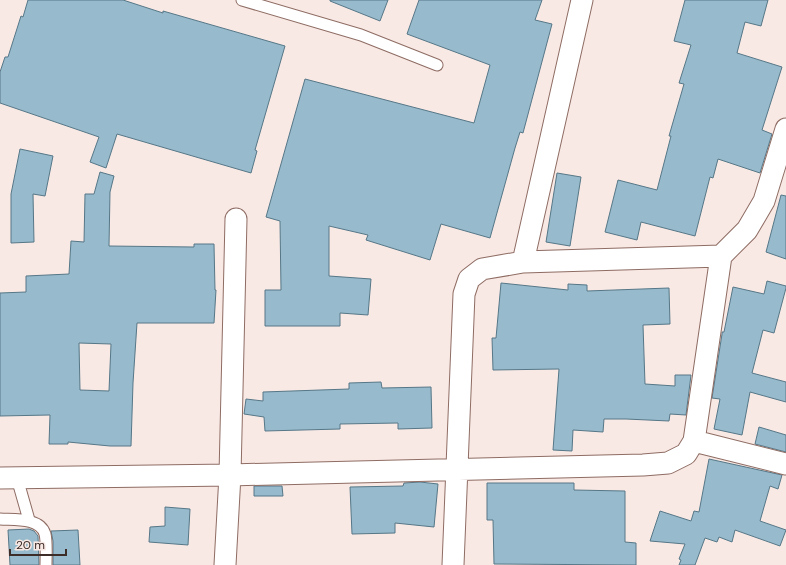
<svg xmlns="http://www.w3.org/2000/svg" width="786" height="565" font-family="'DM Sans',sans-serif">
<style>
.building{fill:#97bbcc;stroke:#567787;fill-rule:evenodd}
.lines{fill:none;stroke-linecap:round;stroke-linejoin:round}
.service-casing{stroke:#8e6c63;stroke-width:13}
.minor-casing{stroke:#8e6c63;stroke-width:23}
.service{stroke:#fff;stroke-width:11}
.minor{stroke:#fff;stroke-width:21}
</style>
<rect width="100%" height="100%" fill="#f9e9e5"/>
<!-- building -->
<path class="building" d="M 28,0 L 123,0 L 163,13 L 163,11 L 285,46 L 255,150 L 257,151 L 251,173 L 117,134 L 106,168 L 90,162 L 99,137 L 0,103 L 0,72 L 5,57 L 8,57 L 21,16 L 23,17 Z
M 330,0 L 388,0 L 380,21 L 330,1 Z
M 419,0 L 542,0 L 535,20 L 552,24 L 523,133 L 520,132 L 515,148 L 490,238 L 441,224 L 430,260 L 366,240 L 368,235 L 329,226 L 329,276 L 371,279 L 368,315 L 340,313 L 340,326 L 265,326 L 265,290 L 281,290 L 280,221 L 266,217 L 305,79 L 474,123 L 490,65 L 407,34 Z
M 685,0 L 768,0 L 761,26 L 745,22 L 737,53 L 782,67 L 762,130 L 772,134 L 760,173 L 718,159 L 713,178 L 710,177 L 695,236 L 641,222 L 637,240 L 605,232 L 618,180 L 657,190 L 671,136 L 669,136 L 684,84 L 679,83 L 691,45 L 674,41 Z
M 20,149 L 53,156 L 45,196 L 33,194 L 34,242 L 11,243 L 11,194 Z
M 100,172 L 114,176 L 110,192 L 109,246 L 194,247 L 194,244 L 214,244 L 215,290 L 216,290 L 214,323 L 137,323 L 133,383 L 131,446 L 110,446 L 68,442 L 68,444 L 49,444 L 50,415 L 0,416 L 0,293 L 26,292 L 26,276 L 69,274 L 71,241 L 84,242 L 85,194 L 94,194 ZM 79,343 L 111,344 L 109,391 L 80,390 Z
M 557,173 L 581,177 L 570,246 L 546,242 Z
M 781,195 L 786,196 L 786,259 L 766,252 Z
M 767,281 L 786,286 L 786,288 L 774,333 L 763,330 L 752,373 L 786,382 L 786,402 L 750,392 L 742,435 L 714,429 L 720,399 L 712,398 L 722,334 L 722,332 L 724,332 L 733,287 L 764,294 Z
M 501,283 L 568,290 L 568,284 L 587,285 L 587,291 L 669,288 L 670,324 L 643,325 L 645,384 L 675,386 L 675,375 L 691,375 L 686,415 L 670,414 L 669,421 L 626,419 L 604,419 L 603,432 L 573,430 L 572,451 L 553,450 L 559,369 L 493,370 L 492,338 L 496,338 Z
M 381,382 L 382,388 L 431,387 L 432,428 L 398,429 L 398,423 L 340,424 L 340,429 L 265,431 L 264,417 L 244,414 L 246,399 L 263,401 L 263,392 L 349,389 L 349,383 Z
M 759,427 L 786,435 L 786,452 L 755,444 Z
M 709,459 L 782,475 L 778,489 L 770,486 L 760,521 L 786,530 L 780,546 L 735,530 L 732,542 L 719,537 L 717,542 L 705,538 L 695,565 L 679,565 L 681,560 L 679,559 L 685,544 L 650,541 L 660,511 L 691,521 L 694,511 L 699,512 Z
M 420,482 L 438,484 L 434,527 L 395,523 L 395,533 L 352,534 L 350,487 L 403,486 L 404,483 Z
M 487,483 L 574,483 L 574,490 L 625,491 L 625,542 L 636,543 L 636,565 L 494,564 L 493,520 L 487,520 Z
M 254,486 L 282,486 L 283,496 L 254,496 Z
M 165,507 L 190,509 L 188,545 L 149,542 L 150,527 L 165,526 Z
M 29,529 L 34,531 L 38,536 L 39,565 L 10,565 L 8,530 Z
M 78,530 L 80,565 L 53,565 L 53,541 L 51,531 Z"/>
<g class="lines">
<defs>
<path id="service" d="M 242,0 L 361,35 L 437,65
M 17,478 L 29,520
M 0,519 C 13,520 40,517 45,534 C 47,542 46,556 46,565"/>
<path id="minor" d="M 523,262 L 582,0
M 694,441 L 721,256 L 747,230 L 764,201 L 786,129
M 0,478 L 230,475 L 643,465 L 668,463 L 686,454 L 694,441 L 786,464
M 225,565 L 230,475 L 236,219
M 453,565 L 464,294 L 469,279 L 482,269 L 523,262 L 721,256"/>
</defs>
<!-- service casing -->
<use href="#service" class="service-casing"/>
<!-- minor casing -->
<use href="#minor" class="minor-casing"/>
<!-- service -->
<use href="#service" class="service"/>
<!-- minor -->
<use href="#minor" class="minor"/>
</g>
<!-- scale -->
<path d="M10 549v6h56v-6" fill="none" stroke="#3c2d29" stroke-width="2"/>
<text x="16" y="549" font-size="12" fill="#3c2d29" stroke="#f9e9e5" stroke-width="3" paint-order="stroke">20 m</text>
</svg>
